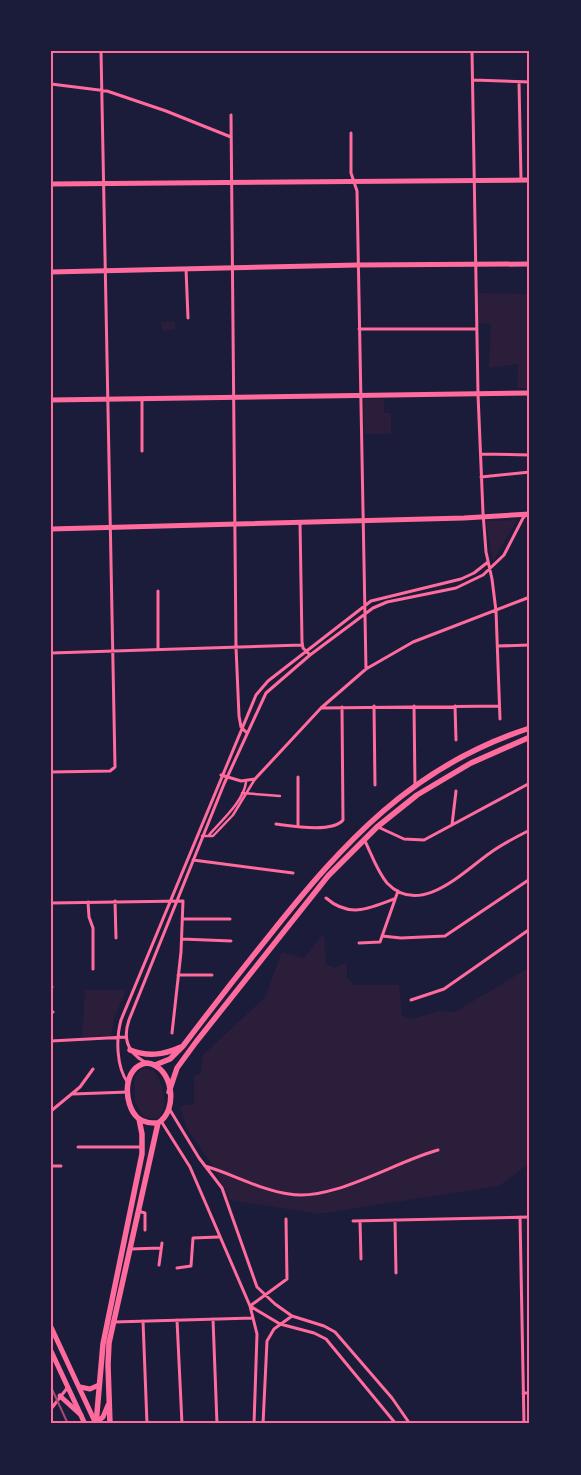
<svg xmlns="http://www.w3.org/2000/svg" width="581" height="1475" font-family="'Noto Serif',serif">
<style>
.green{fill:#2a1e3b}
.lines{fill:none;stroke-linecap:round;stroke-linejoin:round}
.pedestrian{stroke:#ff6b9d;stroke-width:2.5}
.minor{stroke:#ff6b9d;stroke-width:3}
.secondary{stroke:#ff6b9d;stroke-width:5}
.primary{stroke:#ff6b9d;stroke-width:5}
.trunk{stroke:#ff6b9d;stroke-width:5.5}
.rail{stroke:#a44b75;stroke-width:2}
.neatline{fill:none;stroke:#ff6b9d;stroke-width:2}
</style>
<rect width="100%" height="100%" fill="#1b1b3a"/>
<!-- green -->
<path class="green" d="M 477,293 L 530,294 L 528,388 L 517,388 L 518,364 L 489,368 L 491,324 L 477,323 Z
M 175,321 L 175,330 L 162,331 L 161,322 Z
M 364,399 L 384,399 L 384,413 L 391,413 L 391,434 L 364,434 Z
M 517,520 L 493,561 L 486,521 Z
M 324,933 L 326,964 L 335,968 L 347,962 L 347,978 L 355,985 L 399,985 L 402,1015 L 411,1019 L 438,1011 L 455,1012 L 530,967 L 530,1163 L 499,1186 L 318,1214 L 230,1200 L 211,1163 L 187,1129 L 180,1106 L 194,1104 L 194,1076 L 200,1074 L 203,1055 L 265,997 L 282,952 L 304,958 Z
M 85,990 L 126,990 L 114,1019 L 111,1036 L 82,1037 Z
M 143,1068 L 154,1071 C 163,1083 172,1112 155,1119 L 144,1117 L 135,1102 L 135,1076 Z"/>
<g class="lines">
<!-- pedestrian -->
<path class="pedestrian" d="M 242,793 L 280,796
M 209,835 C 221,821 244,801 246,782
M 202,836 L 213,836 L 233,815 L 255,779"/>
<!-- minor -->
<path class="minor" d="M 472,51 L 478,394 L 483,513 L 486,552 L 492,579 L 496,611 L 500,719
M 473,80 L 530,82
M 519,82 L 521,180
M 51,84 L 107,91 L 166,111 L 231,137
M 231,115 L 236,647 L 239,716 L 241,727 L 246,732
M 351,133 L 351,173 L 357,191 L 366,669
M 186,269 L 188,318
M 359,329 L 477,329
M 142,399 L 142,451
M 481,454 L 530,455
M 481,477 L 530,472
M 300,522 L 302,642 L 303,648 L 310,655
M 158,591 L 158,649
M 498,646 L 530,645
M 51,653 L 302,645
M 374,706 L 375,785
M 414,706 L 415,785
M 455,706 L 456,740
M 322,708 L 499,706
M 51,772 L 110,771 L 115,767 L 101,51
M 221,775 L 241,781 L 255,779 L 321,708 L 366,669 L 413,642 L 530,597
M 276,824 C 292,826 333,833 343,820 L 342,707
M 452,825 L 456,791
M 298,826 L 298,777
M 378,827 L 404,839 L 424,840 L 530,783
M 364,839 C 371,853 377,871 387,883 C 420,918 464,871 490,853 C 502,844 516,837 530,830
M 193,860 L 293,873
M 326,898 C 349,918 369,909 394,899
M 115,901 L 116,938
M 88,902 L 89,917 L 93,928 L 93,969
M 51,903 L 183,901 L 181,952 L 172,1033
M 183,919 L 230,919
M 382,936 L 401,938 L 445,936 L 530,879
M 182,939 L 231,941
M 359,943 L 380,942 L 398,891
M 178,975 L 212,975
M 51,987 L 52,987
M 411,1000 L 444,989 L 530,929
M 51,1012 L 53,1012
M 51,1041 L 126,1037
M 147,1063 C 129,1054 122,1040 129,1020 L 224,784 L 266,693 L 310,655 L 373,608 L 387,602 L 456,588 L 483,575 L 504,555 L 523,518 L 530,511
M 128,1083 C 116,1067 116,1038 121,1020 L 256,695 L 268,681 L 371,601 L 461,579 L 474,573 L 488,562
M 73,1094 L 128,1092
M 170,1110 L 199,1158 L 222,1188 L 257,1287 L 275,1304 L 292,1316 L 324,1326 L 335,1332 L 392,1398 L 410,1424
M 51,1111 L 80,1087 L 93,1069
M 161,1121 L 190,1167 L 250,1306 L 257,1334 L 254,1424
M 78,1147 L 142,1147
M 51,1166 L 61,1166
M 205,1166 C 233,1174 260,1190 289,1194 C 332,1202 394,1162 438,1150
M 138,1211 L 145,1213 L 145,1230
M 520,1217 L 524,1424
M 395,1220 L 396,1273
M 353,1221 L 530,1217
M 360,1221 L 361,1259
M 130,1249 L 161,1248
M 159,1265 L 162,1243
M 177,1268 L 191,1266 L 193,1238 L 218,1237
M 250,1306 L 280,1324 L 314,1333 L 326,1339 L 396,1424
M 250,1306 L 287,1279 L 286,1219
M 213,1319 L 217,1424
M 177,1320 L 182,1424
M 143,1321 L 147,1424
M 114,1322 L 253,1318
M 523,1393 L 530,1393
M 51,1409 L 68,1387
M 263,1424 L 267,1341 L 274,1329 L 292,1316"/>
<!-- secondary -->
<path class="secondary" d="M 51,184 L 530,180
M 51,272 L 358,265 L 530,264
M 51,400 L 530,393
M 51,529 L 464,518 L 530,514
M 51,1327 L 96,1424
M 51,1351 L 85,1424"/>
<!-- primary -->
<path class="primary" d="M 80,1387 L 90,1389 L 99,1385
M 60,1396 L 81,1415
M 94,1424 L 103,1417 L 108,1405"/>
<!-- trunk -->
<path class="trunk" d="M 130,1050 C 148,1057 163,1055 181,1047
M 147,1063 C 173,1066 179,1110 158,1123 C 151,1123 144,1123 138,1118 C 123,1105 122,1066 147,1063 Z
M 155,1065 L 170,1059 L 183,1046 C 211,1009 240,972 269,936 C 344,842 412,766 530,728
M 169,1092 L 177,1068 L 196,1042 L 328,876 L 377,827 L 417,795 L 471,763 L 530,737
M 96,1424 L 103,1344 L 142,1154 L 142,1134 L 139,1119
M 110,1424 L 108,1365 L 109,1343 L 158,1123"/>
<!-- rail -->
<path class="rail" d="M 51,1387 L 68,1424"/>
</g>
<!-- border -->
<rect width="581" height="1475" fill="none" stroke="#1b1b3a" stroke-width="105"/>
<rect x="52" y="52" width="476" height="1370" class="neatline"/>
</svg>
